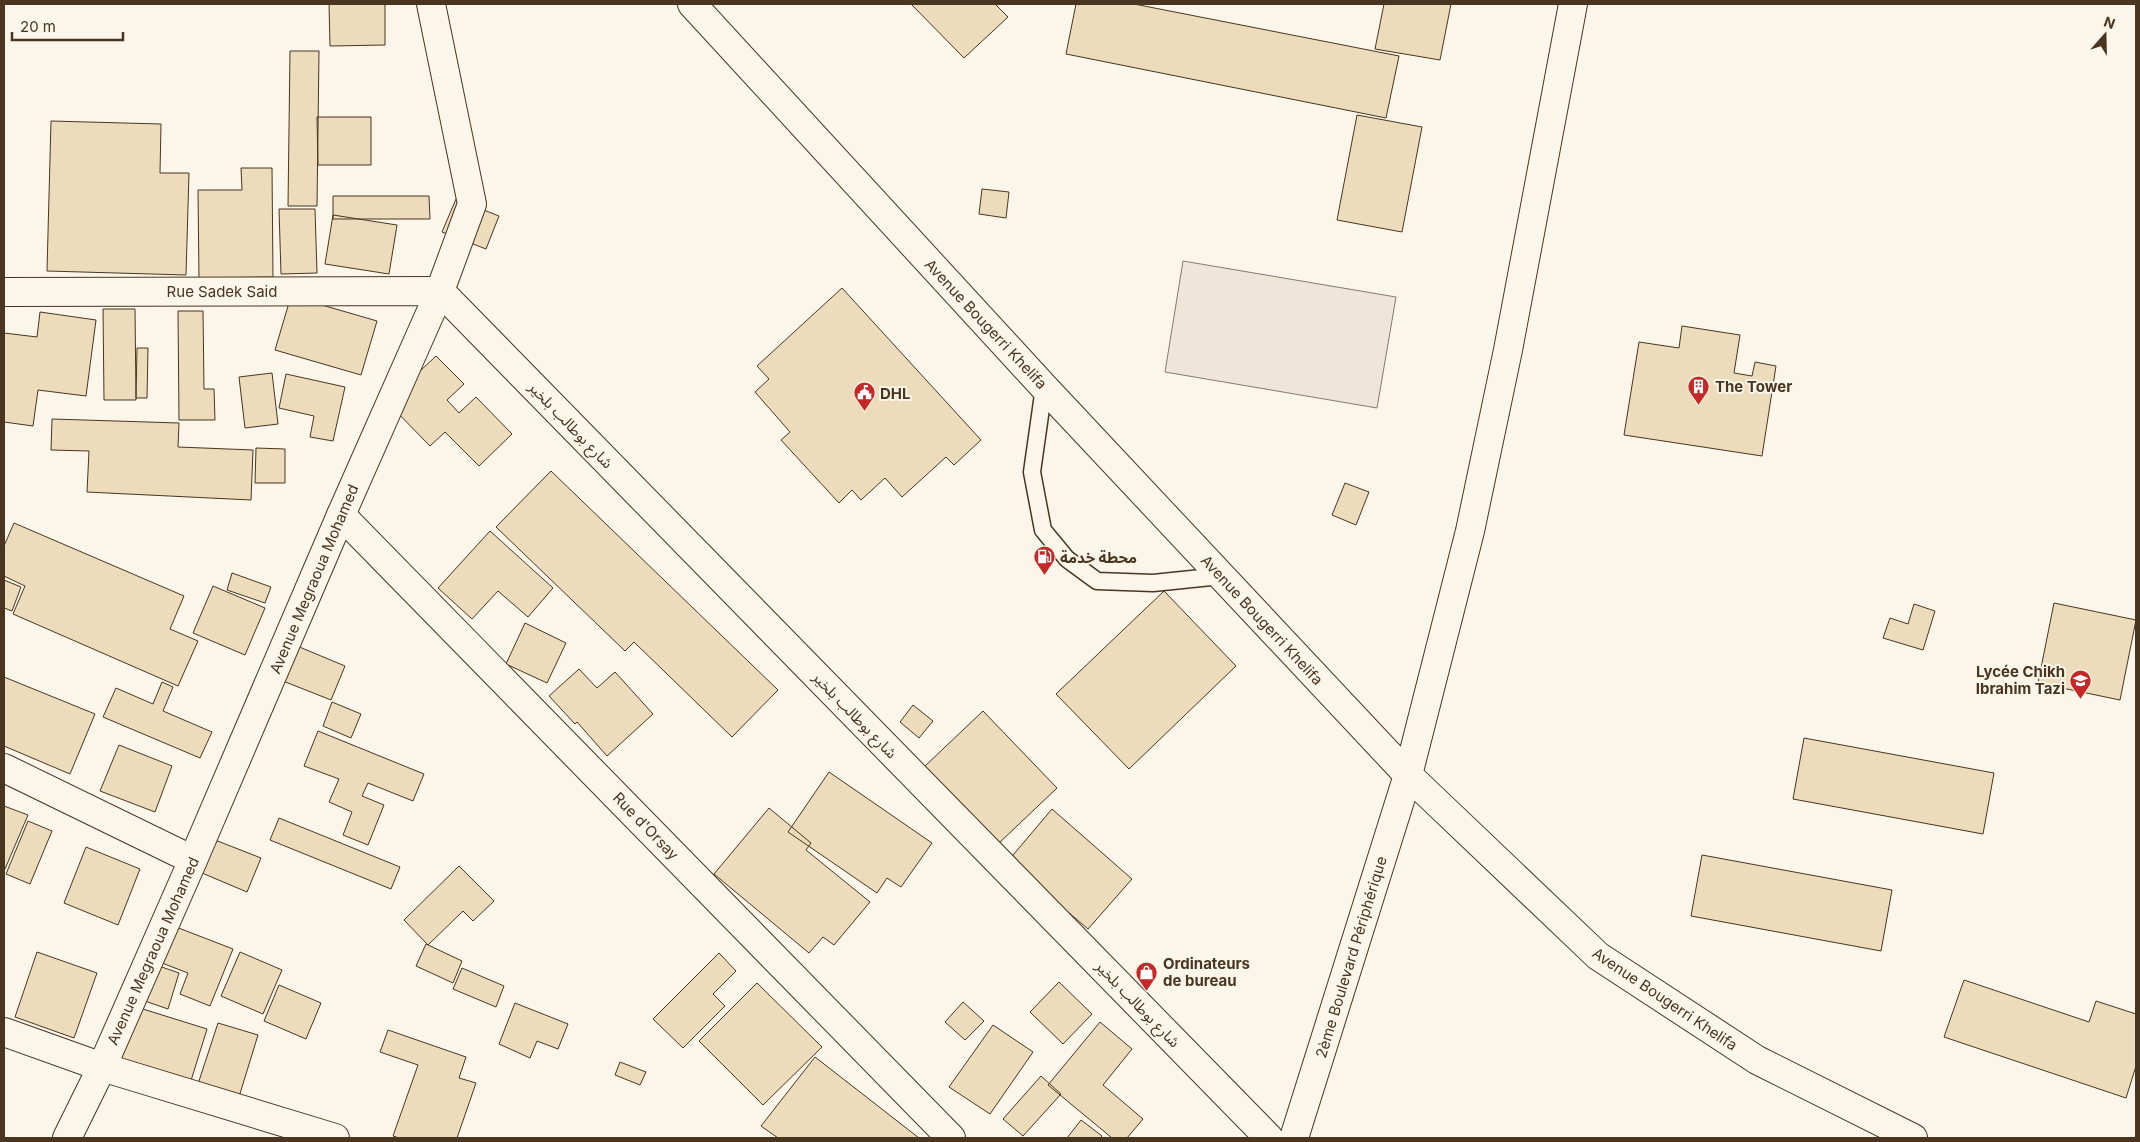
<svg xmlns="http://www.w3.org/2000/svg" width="2140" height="1142" font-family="Inter,'Noto Sans Arabic',sans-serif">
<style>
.green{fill:#ede6d9;stroke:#887966}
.building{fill:#ecdcbc;stroke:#4a3520}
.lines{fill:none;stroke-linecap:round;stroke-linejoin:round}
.service-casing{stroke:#4a3520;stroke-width:19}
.minor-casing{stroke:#4a3520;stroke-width:30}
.tertiary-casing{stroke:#4a3520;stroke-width:30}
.primary-casing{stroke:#4a3520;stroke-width:30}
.service{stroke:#fbf6e9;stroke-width:16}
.minor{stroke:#fbf6e9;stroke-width:28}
.tertiary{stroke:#fbf6e9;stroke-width:28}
.primary{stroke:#fbf6e9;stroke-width:28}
.labels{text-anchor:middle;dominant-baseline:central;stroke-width:4;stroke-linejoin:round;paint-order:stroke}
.street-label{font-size:15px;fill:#4a3520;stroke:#fbf6e9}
.poi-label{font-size:15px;font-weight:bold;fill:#4a3520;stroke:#fbf6e9;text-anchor:start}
</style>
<rect width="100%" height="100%" fill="#fbf6e9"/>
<!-- green -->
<path class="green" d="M 1183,261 L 1396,297 L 1377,408 L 1165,372 Z"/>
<!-- building -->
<path class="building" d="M 329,4 L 385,4 L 385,45 L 330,46 Z
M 911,4 L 995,4 L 1008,17 L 964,58 Z
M 1076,4 L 1134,4 L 1399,56 L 1386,118 L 1066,54 Z
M 1384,4 L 1451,4 L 1440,60 L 1375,49 Z
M 290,51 L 319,51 L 317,206 L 288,206 Z
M 1357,115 L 1422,127 L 1402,232 L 1337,220 Z
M 317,117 L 371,117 L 371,165 L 318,165 Z
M 51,121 L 161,124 L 160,173 L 189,173 L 186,275 L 47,271 Z
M 241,168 L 272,168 L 273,277 L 199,278 L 198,190 L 242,190 Z
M 982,189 L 1009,192 L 1006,218 L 979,214 Z
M 333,196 L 429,196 L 430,219 L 333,219 Z
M 456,199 L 499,216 L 486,249 L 442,232 Z
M 279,209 L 315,209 L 317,273 L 281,274 Z
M 333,215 L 397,225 L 389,274 L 325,264 Z
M 842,288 L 981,440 L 954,465 L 946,457 L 902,497 L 885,478 L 861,500 L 852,490 L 839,503 L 781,440 L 790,432 L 755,392 L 769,379 L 757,366 Z
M 291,296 L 377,321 L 361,375 L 275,350 Z
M 103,309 L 135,309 L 136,400 L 104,400 Z
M 178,311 L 203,311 L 204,389 L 214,389 L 215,420 L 179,420 Z
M 40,312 L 96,320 L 86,396 L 38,390 L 33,426 L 4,422 L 4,333 L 37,337 Z
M 1682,326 L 1740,335 L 1734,373 L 1752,376 L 1755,362 L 1776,366 L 1762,456 L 1624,435 L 1639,342 L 1679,348 Z
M 137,348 L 148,348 L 147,398 L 136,398 Z
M 436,356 L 464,384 L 447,400 L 459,413 L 476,397 L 512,434 L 479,466 L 445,432 L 430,446 L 387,402 Z
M 272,373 L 278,424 L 245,428 L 239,377 Z
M 286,374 L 345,387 L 333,441 L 310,437 L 314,416 L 279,408 Z
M 52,419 L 179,423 L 178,447 L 253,450 L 251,500 L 87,492 L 89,451 L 51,450 Z
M 256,448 L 285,449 L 285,483 L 255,483 Z
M 551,471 L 778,690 L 732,737 L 634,642 L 625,651 L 496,527 Z
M 1345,483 L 1369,492 L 1356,525 L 1332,515 Z
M 14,523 L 184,596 L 170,629 L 198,641 L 178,686 L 13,614 L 25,586 L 4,576 L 4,546 Z
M 490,531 L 553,588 L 528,617 L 498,591 L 472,619 L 438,588 Z
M 232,573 L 271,587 L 265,603 L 227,590 Z
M 4,580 L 21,587 L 12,611 L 4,608 Z
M 213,586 L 265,608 L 245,655 L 193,633 Z
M 1164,591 L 1236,666 L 1129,769 L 1056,694 Z
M 2054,603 L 2136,620 L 2120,700 L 2038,683 Z
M 1914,604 L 1935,611 L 1923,650 L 1883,638 L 1890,618 L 1908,624 Z
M 525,623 L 566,643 L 547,683 L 506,664 Z
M 297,646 L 345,666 L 331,700 L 283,681 Z
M 579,669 L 597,688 L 615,672 L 653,714 L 607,756 L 577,722 L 575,724 L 549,696 Z
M 4,677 L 95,714 L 70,774 L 4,746 Z
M 162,682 L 173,687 L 163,711 L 212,732 L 200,758 L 103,717 L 116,688 L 153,704 Z
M 332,702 L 361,714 L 351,738 L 323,726 Z
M 913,705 L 933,721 L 919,738 L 900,722 Z
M 983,711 L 1057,788 L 998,844 L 924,767 Z
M 318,731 L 424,774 L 413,801 L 368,783 L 362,796 L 384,805 L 368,845 L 343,835 L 352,812 L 329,802 L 339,779 L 304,766 Z
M 1804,738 L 1994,773 L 1983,834 L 1793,799 Z
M 119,745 L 172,766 L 155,812 L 100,791 Z
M 829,772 L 932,843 L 901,887 L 887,878 L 877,893 L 788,832 Z
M 4,806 L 28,815 L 5,869 L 4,869 Z
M 769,808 L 811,843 L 806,850 L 870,902 L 834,945 L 823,937 L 809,953 L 714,874 Z
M 1052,809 L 1132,879 L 1088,929 L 1008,861 Z
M 279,818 L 400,867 L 391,889 L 270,840 Z
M 28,821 L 52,831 L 30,884 L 6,874 Z
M 215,840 L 261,858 L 247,892 L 202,873 Z
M 86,847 L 140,869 L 118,925 L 64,903 Z
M 1702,855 L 1892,890 L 1881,951 L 1691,916 Z
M 459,866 L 494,901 L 473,921 L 463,911 L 428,945 L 404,920 Z
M 176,927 L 233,949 L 210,1006 L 180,994 L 188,973 L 162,963 Z
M 426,944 L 462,961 L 453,983 L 416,966 Z
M 37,952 L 97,973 L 74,1038 L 15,1017 Z
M 240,952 L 282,970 L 263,1014 L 221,996 Z
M 719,953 L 736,971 L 713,994 L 725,1006 L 683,1048 L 653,1019 Z
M 153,964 L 179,973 L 168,1009 L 142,1000 Z
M 462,968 L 504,986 L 496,1007 L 453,989 Z
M 1964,980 L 2089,1022 L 2096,1001 L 2136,1014 L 2136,1066 L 2126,1098 L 1944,1037 Z
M 1059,982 L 1092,1014 L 1063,1044 L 1030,1012 Z
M 757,983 L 822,1047 L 763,1105 L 699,1041 Z
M 279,985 L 321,1003 L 306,1039 L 264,1021 Z
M 963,1002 L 984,1021 L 965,1040 L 945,1022 Z
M 515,1003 L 568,1024 L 558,1049 L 537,1041 L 530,1058 L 499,1044 Z
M 130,1005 L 207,1029 L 189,1087 L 112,1062 Z
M 1100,1022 L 1132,1049 L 1103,1085 L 1143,1119 L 1127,1138 L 1112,1138 L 1048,1085 Z
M 218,1023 L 258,1035 L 238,1100 L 197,1087 Z
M 993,1025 L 1033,1052 L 990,1114 L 949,1087 Z
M 388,1030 L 466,1057 L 459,1078 L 476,1083 L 457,1138 L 399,1138 L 393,1136 L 418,1065 L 380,1052 Z
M 815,1057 L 919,1138 L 778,1138 L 761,1126 Z
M 620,1062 L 646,1072 L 640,1085 L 615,1075 Z
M 1041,1076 L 1061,1094 L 1023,1136 L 1003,1119 Z
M 1081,1120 L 1102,1136 L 1100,1138 L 1067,1138 Z"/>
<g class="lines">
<defs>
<path id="service" d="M 1044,387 L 1032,472 L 1043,530 L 1067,559 L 1097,581 L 1153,583 L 1221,576"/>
<path id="minor" d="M 4,292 L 440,291 L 1269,1138
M 341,515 L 951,1138
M 4,768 L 193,860
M 4,1032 L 102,1067 L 335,1138"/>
<path id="tertiary" d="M 67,1138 L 102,1067 L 193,860 L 341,515 L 440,291 L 472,204 L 431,4"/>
<path id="primary" d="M 692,4 L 1044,387 L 1408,775 L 1598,956 L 1757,1060 L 1913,1138
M 1294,1138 L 1408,775 L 1470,531 L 1508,350 L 1573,4"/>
</defs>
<!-- service casing -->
<use href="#service" class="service-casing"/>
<!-- minor casing -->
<use href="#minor" class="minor-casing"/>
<!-- tertiary casing -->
<use href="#tertiary" class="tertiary-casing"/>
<!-- primary casing -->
<use href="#primary" class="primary-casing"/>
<!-- service -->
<use href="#service" class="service"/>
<!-- minor -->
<use href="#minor" class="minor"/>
<!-- tertiary -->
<use href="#tertiary" class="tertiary"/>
<!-- primary -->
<use href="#primary" class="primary"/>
</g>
<!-- icons -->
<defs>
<symbol id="building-pin" viewBox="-11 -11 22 30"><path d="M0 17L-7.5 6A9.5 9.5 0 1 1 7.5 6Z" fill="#c62828" stroke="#fbf6e9"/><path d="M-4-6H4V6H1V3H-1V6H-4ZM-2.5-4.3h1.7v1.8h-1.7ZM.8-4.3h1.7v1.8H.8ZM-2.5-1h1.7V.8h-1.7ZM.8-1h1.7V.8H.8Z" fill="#fff"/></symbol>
<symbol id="civic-pin" viewBox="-11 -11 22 30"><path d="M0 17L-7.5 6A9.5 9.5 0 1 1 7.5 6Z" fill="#c62828" stroke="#fbf6e9"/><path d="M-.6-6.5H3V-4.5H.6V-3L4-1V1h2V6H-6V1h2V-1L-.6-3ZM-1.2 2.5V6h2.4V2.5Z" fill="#fff"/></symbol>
<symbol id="fuel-pin" viewBox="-11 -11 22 30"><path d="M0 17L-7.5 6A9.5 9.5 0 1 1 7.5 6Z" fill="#c62828" stroke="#fbf6e9"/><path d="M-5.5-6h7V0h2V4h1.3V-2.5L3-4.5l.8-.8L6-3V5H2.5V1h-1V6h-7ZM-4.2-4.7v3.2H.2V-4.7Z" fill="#fff"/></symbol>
<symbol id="school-pin" viewBox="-11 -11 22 30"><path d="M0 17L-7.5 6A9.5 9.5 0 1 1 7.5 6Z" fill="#c62828" stroke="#fbf6e9"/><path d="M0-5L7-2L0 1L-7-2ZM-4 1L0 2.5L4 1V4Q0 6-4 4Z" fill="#fff"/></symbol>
<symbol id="shop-pin" viewBox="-11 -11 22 30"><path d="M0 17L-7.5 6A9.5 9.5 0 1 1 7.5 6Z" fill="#c62828" stroke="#fbf6e9"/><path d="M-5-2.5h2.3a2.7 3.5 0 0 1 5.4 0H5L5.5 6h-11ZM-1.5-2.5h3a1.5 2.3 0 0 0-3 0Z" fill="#fff"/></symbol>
</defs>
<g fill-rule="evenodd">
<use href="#building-pin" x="1686" y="374" width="25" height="34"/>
<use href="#civic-pin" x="852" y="380" width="25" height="34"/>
<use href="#fuel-pin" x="1032" y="544" width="25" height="34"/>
<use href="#school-pin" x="2068" y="668" width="25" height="34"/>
<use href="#shop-pin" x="1134" y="960" width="25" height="34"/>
</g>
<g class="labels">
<!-- street labels -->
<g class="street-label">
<text x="222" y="291">Rue Sadek Said</text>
<text transform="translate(986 324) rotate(47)">Avenue Bougerri Khelifa</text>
<text transform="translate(571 425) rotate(46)">شارع بوطالب بلخير</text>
<text transform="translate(314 579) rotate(-67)">Avenue Megraoua Mohamed</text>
<text transform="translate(1262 620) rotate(47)">Avenue Bougerri Khelifa</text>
<text transform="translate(855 715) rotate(46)">شارع بوطالب بلخير</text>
<text transform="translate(646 826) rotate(46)">Rue d'Orsay</text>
<text transform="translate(153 951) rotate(-66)">Avenue Megraoua Mohamed</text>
<text transform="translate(1351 957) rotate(-73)">2ème Boulevard Périphérique</text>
<text transform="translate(1665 999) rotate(34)">Avenue Bougerri Khelifa</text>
<text transform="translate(1138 1004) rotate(46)">شارع بوطالب بلخير</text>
</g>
<!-- poi labels -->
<g class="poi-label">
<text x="1715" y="386">The Tower</text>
<text x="880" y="393">DHL</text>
<text x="1060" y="557">محطة خدمة</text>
<text x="2065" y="671" text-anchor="end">Lycée Chikh<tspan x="2065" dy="17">Ibrahim Tazi</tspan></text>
<text x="1163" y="963">Ordinateurs<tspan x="1163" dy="17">de bureau</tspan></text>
</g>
</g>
<!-- border -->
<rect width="2140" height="1142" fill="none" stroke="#4a3520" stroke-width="10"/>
<!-- north arrow -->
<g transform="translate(2105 35) rotate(20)" stroke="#fbf6e9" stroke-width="4" paint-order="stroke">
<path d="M0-4L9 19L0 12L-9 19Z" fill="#4a3520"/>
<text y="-8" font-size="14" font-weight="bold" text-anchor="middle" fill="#4a3520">N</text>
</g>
<!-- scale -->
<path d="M12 32v8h111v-8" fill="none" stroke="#4a3520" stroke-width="2.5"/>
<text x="20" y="32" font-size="15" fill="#4a3520" stroke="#fbf6e9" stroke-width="4" paint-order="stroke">20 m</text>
</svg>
